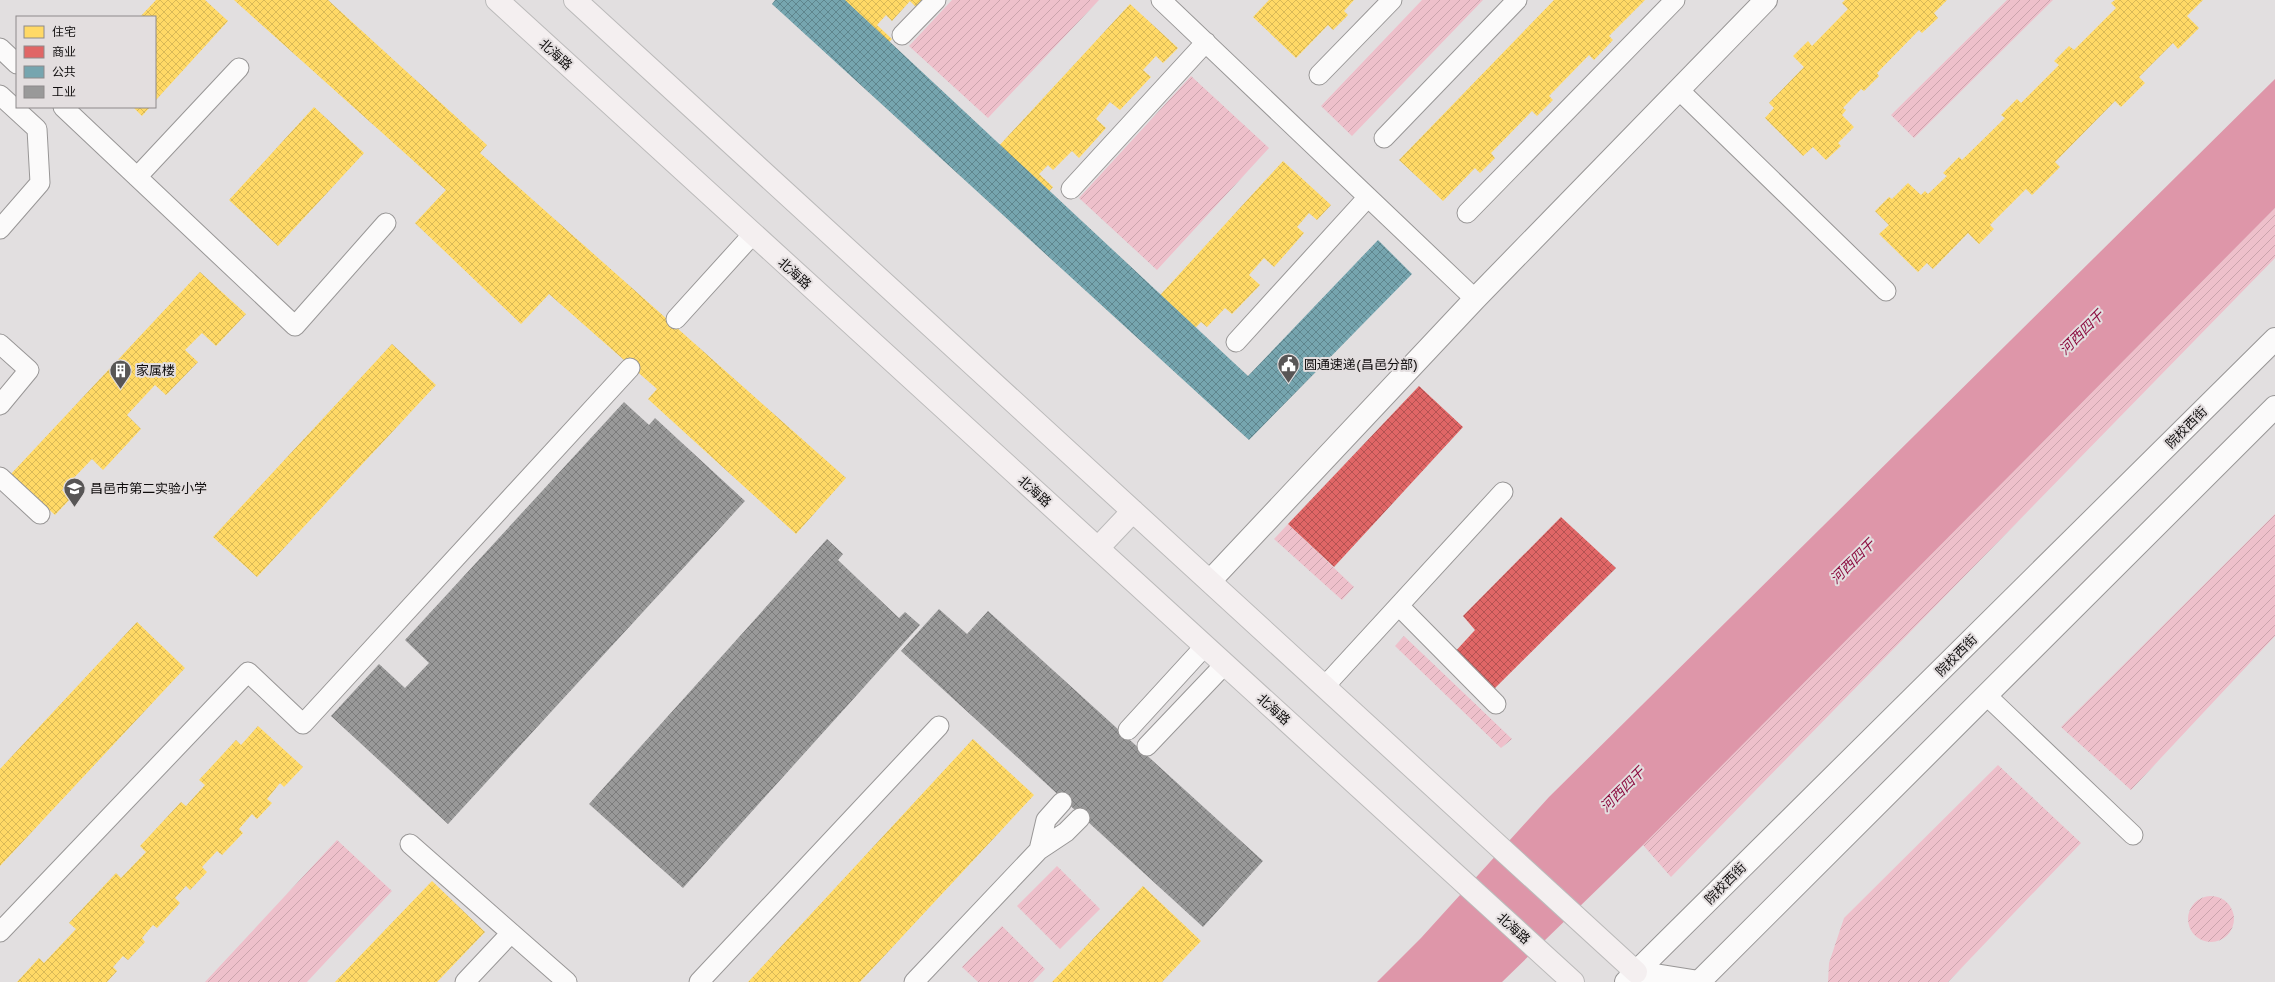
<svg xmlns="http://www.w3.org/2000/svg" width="2275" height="982" font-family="'Golos Text','Noto Sans SC',sans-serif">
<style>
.garden{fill:url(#garden-furrows)}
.water{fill:#de96a9}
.homes{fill:url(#homes-cross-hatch)}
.shops{fill:url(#shops-cross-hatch)}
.public{fill:url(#public-cross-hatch)}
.industry{fill:url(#industry-cross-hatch)}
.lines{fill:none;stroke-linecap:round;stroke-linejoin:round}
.lane-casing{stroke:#989696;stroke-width:21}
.street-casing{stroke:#989696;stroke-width:24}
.secondary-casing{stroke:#989696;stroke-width:24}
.primary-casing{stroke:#bbbaba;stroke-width:24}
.lane{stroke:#fbfafa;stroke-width:19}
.street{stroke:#fbfafa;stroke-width:22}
.secondary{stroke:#fbfafa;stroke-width:22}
.primary{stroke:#f4eff0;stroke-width:22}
.labels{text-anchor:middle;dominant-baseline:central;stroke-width:4;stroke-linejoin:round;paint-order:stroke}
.street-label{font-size:13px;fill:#0e0c0c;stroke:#e3dedf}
.poi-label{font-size:13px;fill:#0e0c0c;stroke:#e3dedf;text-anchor:start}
.water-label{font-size:14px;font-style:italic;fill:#8c0d40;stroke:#e3dedf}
</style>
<defs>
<pattern id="garden-furrows" width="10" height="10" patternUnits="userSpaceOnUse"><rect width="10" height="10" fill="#eec0cb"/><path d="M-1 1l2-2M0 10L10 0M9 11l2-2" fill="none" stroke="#cba4ad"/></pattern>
<pattern id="homes-cross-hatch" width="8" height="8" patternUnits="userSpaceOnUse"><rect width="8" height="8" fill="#ffd966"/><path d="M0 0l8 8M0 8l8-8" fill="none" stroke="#d9b957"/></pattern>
<pattern id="shops-cross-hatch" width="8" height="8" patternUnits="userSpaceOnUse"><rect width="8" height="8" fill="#e06666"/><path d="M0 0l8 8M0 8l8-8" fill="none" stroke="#b45252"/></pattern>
<pattern id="public-cross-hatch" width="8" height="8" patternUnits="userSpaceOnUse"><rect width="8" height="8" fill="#76a5af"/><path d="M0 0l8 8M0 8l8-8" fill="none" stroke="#5f858d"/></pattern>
<pattern id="industry-cross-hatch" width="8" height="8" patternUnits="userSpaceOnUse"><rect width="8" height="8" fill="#999"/><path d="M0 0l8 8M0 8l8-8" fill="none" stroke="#7b7b7b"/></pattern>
</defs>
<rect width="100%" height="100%" fill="#e2dfe0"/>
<!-- garden -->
<path class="garden" d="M 952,0 L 1099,0 L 988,118 L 909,46 Z
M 1422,0 L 1483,0 L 1352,136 L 1321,106 Z
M 2007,0 L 2053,0 L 1914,138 L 1891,115 Z
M 1191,76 L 1269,148 L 1157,270 L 1079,198 Z
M 2275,208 L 2275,258 L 1671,877 L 1643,845 Z
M 2275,514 L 2275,636 L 2131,790 L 2061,727 Z
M 1288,524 L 1354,587 L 1342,600 L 1274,539 Z
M 1404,636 L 1512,739 L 1501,748 L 1395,646 Z
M 1998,765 L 2081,843 L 1948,982 L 1828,982 L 1829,963 L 1844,918 Z
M 337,840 L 392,891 L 307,982 L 205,982 Z
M 1057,866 L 1100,909 L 1060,949 L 1017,906 Z
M2188 919a23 23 0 1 1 46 0a23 23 0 1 1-46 0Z
M 1002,926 L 1045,969 L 1033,982 L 978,982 L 962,967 Z"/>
<!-- water -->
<path class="water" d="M 2275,79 L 2275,208 L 1643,845 L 1502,982 L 1377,982 L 1421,938 L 1549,797 Z"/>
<!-- homes -->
<path class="homes" d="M 156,0 L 205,0 L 228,21 L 155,101 L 155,17 L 140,17 Z
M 234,0 L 328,0 L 487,145 L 480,153 L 846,478 L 796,534 L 648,399 L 657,389 L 549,294 L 521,324 L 415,223 L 446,190 Z
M 836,0 L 925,0 L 917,8 L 910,1 L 892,21 L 886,15 L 877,25 L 892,39 L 874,58 L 840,27 L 852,14 Z
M 1269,0 L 1354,0 L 1344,11 L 1348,15 L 1333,30 L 1328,25 L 1296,58 L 1253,17 Z
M 1554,0 L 1645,0 L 1609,36 L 1613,40 L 1594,60 L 1589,55 L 1549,96 L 1553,100 L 1537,116 L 1532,111 L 1491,153 L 1495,158 L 1480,173 L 1475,168 L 1443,201 L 1399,160 Z
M 1845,0 L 1947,0 L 1934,13 L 1938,18 L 1922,33 L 1919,30 L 1877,73 L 1879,76 L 1864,91 L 1861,89 L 1843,108 L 1846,110 L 1842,115 L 1854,127 L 1838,143 L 1841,146 L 1826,160 L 1813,147 L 1803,156 L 1765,118 L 1774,108 L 1769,103 L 1804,67 L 1793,56 L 1808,41 L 1812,46 L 1848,9 L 1842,3 Z
M 2115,0 L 2203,0 L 2187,16 L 2199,28 L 2178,49 L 2173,43 L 2139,77 L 2145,83 L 2121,107 L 2115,101 L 2055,162 L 2060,167 L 2032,195 L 2026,189 L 1990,225 L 1994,229 L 1979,244 L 1968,233 L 1933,269 L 1927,263 L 1918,272 L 1879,234 L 1889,225 L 1875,211 L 1889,197 L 1892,199 L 1908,183 L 1921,195 L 1925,191 L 1928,194 L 1947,176 L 1943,173 L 1959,157 L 1962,160 L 2005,118 L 2001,115 L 2017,99 L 2021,103 L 2059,65 L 2054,61 L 2069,46 L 2074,50 L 2116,8 L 2111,3 Z
M 1130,4 L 1178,48 L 1163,63 L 1156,56 L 1143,70 L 1151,77 L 1120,110 L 1110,102 L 1096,119 L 1106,128 L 1079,158 L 1072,151 L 1053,170 L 1048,165 L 1039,174 L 1053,187 L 1035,207 L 1002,176 L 1013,163 L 997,148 Z
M 133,107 L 150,107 L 142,116 Z
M 314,107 L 364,153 L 278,246 L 229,200 Z
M 1283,161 L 1331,205 L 1317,220 L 1309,213 L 1297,227 L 1304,233 L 1274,267 L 1264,258 L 1249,275 L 1260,285 L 1232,314 L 1225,308 L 1207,327 L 1201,322 L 1192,331 L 1207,344 L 1189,364 L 1155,333 L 1167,320 L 1151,305 Z
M 200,272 L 246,314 L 216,346 L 202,333 L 185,350 L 198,362 L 166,395 L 155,385 L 127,415 L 141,429 L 103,470 L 92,459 L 62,490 L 71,498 L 55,515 L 11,474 Z
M 392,344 L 436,385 L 257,577 L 213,537 Z
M 137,622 L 185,668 L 0,866 L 0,769 Z
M 258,726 L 303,767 L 284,787 L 280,783 L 267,799 L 272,803 L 257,819 L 252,814 L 239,829 L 243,833 L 222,855 L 217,851 L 202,867 L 207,872 L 190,890 L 186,886 L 175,898 L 180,903 L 157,928 L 153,925 L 142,938 L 145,942 L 128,960 L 123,956 L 113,967 L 117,971 L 107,982 L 17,982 L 39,958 L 44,963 L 76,929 L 69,923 L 116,873 L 121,878 L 146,852 L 140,846 L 181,802 L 186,806 L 205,785 L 199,780 L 236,740 L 241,745 Z
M 973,739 L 1034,795 L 860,982 L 748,982 Z
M 432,881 L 485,932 L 437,982 L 335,982 Z
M 1143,886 L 1201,941 L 1162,982 L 1052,982 Z"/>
<!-- shops -->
<path class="shops" d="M 1419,386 L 1463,427 L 1334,567 L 1288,524 Z
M 1561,517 L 1616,568 L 1492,691 L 1453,654 L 1475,630 L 1463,616 Z"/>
<!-- public -->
<path class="public" d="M 775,0 L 845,0 L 1248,376 L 1378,240 L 1412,274 L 1249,440 L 772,4 Z"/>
<!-- industry -->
<path class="industry" d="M 624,402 L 649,425 L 655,418 L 745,501 L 448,824 L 331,716 L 379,664 L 405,688 L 429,663 L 405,640 Z
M 827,539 L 843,554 L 838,560 L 899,618 L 905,612 L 920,625 L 683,888 L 589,804 Z
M 939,609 L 967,634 L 988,611 L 1263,861 L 1203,927 L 901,651 Z"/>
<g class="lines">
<defs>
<path id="lane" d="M 1161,0 L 1475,299
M 902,35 L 936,0
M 0,48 L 17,64
M 1319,75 L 1392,0
M 1679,90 L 1886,291
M 0,95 L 37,129 L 40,183 L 0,229
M 63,107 L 295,326 L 386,223
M 1384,138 L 1517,0
M 137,177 L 239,68
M 1071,189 L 1206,42
M 1467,213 L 1675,0
M 676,319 L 753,234
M 1236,342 L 1368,197
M 0,344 L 29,370 L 0,405
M 0,477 L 40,514
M 1399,606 L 1496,704
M 1324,687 L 1503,492
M 1986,695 L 2133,835
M 1128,730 L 1205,646
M 1147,746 L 1225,664
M 410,844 L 567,982
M 1039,850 L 1046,820 L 1062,802
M 0,932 L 248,672 L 303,724 L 630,368
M 465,982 L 511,933
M 699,982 L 939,726
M 914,982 L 1039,850 L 1066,832 L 1080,818"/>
<path id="street" d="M 1210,581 L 1475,299 L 1766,0"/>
<path id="secondary" d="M 1636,972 L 1699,982
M 1626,982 L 2275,339
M 1699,982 L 2275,407"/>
<path id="primary" d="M 497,0 L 1573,982
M 575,0 L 1636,972
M 1098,548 L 1133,511"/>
</defs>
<!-- lane casing -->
<use href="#lane" class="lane-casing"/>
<!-- street casing -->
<use href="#street" class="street-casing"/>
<!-- secondary casing -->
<use href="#secondary" class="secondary-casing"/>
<!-- primary casing -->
<use href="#primary" class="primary-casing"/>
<!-- lane -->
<use href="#lane" class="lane"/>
<!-- street -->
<use href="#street" class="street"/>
<!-- secondary -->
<use href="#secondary" class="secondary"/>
<!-- primary -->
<use href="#primary" class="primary"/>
</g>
<!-- icons -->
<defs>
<symbol id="civic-pin" viewBox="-11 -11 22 30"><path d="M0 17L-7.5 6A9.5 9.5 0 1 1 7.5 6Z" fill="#585656" stroke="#e3dedf"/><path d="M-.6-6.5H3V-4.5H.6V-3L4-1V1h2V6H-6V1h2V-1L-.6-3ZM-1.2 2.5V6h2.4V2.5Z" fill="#fff"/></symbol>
<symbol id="building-pin" viewBox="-11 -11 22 30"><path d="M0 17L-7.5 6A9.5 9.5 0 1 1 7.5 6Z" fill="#585656" stroke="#e3dedf"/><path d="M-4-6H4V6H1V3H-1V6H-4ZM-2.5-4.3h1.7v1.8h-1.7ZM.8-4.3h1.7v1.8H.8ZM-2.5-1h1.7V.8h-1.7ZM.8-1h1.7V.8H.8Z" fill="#fff"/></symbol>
<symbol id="school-pin" viewBox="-11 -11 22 30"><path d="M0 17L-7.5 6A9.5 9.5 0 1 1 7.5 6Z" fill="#585656" stroke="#e3dedf"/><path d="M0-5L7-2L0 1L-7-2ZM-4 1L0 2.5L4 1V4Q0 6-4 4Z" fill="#fff"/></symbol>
</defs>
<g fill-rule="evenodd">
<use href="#civic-pin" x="1276" y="352" width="25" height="34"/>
<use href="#building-pin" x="108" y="358" width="25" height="34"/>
<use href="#school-pin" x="62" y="476" width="25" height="34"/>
</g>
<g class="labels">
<!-- street labels -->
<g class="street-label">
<text transform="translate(556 54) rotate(42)">北海路</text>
<text transform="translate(795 273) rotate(42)">北海路</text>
<text transform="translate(2186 427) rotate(-45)">院校西街</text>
<text transform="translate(1035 491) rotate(42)">北海路</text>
<text transform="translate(1956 655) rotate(-45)">院校西街</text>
<text transform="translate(1274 709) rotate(42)">北海路</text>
<text transform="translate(1725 883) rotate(-45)">院校西街</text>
<text transform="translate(1514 928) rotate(42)">北海路</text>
</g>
<!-- poi labels -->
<g class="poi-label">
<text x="1304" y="364">圆通速递(昌邑分部)</text>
<text x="136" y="370">家属楼</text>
<text x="90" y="488">昌邑市第二实验小学</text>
</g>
<!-- water labels -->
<g class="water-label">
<text transform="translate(2081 332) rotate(-45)">河西四干</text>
<text transform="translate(1852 561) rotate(-45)">河西四干</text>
<text transform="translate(1622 789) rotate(-45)">河西四干</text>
</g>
</g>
<!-- legend -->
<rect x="16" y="16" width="140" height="92" fill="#e3dedf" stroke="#8e8a8b"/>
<rect x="24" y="26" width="20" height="12" fill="#ffd966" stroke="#8e8a8b"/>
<text x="52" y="36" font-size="12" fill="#0e0c0c">住宅</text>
<rect x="24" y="46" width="20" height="12" fill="#e06666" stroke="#8e8a8b"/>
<text x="52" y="56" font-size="12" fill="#0e0c0c">商业</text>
<rect x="24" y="66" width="20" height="12" fill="#76a5af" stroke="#8e8a8b"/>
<text x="52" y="76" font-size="12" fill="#0e0c0c">公共</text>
<rect x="24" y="86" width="20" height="12" fill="#999999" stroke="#8e8a8b"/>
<text x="52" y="96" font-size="12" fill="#0e0c0c">工业</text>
</svg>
